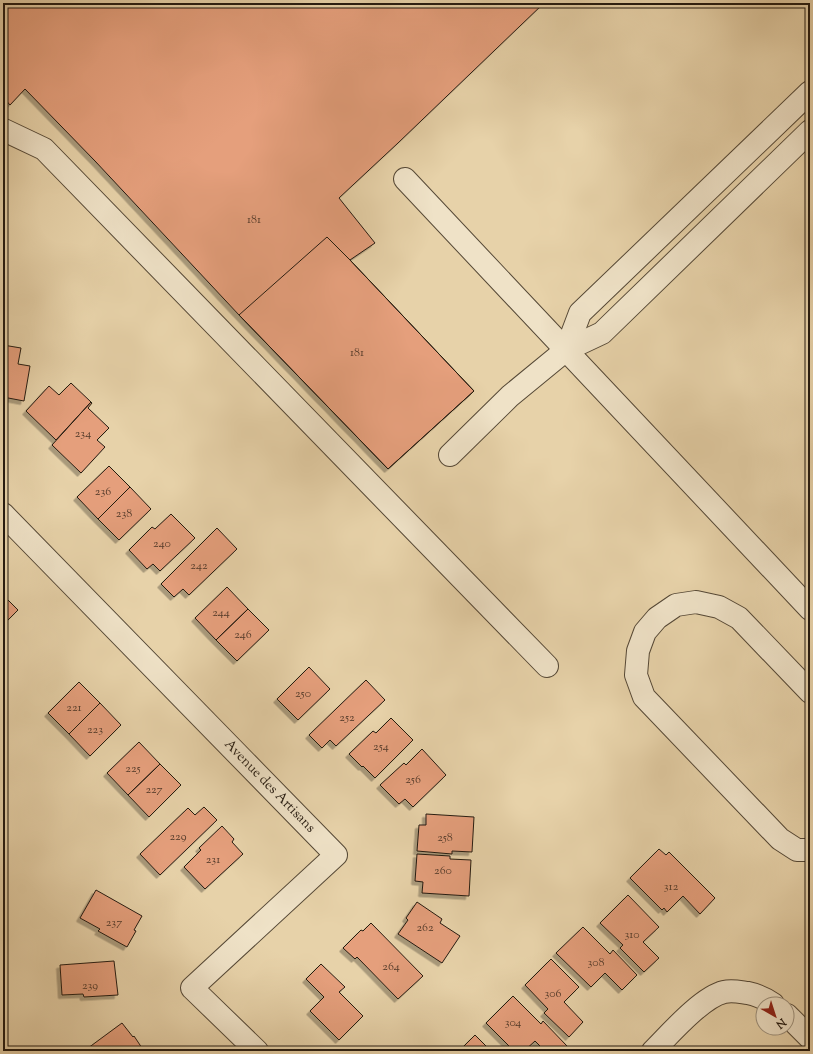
<svg xmlns="http://www.w3.org/2000/svg" width="813" height="1054" font-family="'Sorts Mill Goudy',serif">
<style>
.building{fill:#e59f7c;stroke:#241a10;filter:url(#shadow)}
.lines{fill:none;stroke-linecap:round;stroke-linejoin:round}
.minor-casing{stroke:#554836;stroke-width:24}
.minor{stroke:#efe2c7;stroke-width:22}
.labels{text-anchor:middle;dominant-baseline:central;stroke-width:3.5;stroke-linejoin:round;paint-order:stroke}
.number-label{font-size:12px;fill:#543b2b}
.street-label{font-size:14px;fill:#241a10;stroke:#efe2c7}
</style>
<defs>
<filter id="shadow"><feDropShadow dx="-3.5" dy="3.5" stdDeviation="0" flood-color="#0004"/></filter>
</defs>
<rect width="100%" height="100%" fill="#e7d2a9"/>
<filter id="stains"><feTurbulence type="fractalNoise" baseFrequency=".005" numOctaves="4"/><feColorMatrix values="0 0 0 0 .2 0 0 0 0 .09 0 0 0 0 .02 0 0 0 .5 -.17"/></filter>
<radialGradient id="worn" r=".72"><stop offset=".6" stop-color="#630" stop-opacity="0"/><stop offset="1" stop-color="#630" stop-opacity=".3"/></radialGradient>
<!-- building -->
<path class="building" d="M 3,3 L 544,3 L 398,143 L 339,198 L 375,243 L 350,260 L 474,391 L 388,469 L 239,315 L 95,161 L 25,89 L 10,105 L 3,97 Z
M 327,237 L 350,260 L 474,391 L 388,469 L 239,315 Z
M 3,345 L 21,348 L 18,364 L 30,366 L 24,401 L 3,397 Z
M 71,383 L 91,402 L 56,440 L 26,411 L 49,386 L 59,395 Z
M 91,402 L 92,403 L 88,408 L 109,428 L 97,440 L 105,447 L 81,473 L 52,445 Z
M 109,466 L 130,487 L 98,519 L 77,497 Z
M 130,487 L 151,509 L 119,540 L 98,519 Z
M 171,514 L 195,538 L 160,571 L 153,564 L 147,569 L 129,550 L 152,527 L 155,529 Z
M 217,528 L 237,549 L 189,595 L 183,589 L 174,597 L 161,584 Z
M 227,587 L 248,609 L 216,640 L 195,618 Z
M 3,595 L 18,610 L 3,625 Z
M 248,609 L 269,630 L 237,661 L 216,640 Z
M 309,667 L 330,689 L 298,720 L 277,699 Z
M 366,680 L 385,700 L 336,746 L 330,740 L 322,748 L 309,735 Z
M 79,682 L 100,703 L 69,734 L 48,713 Z
M 100,703 L 121,725 L 90,756 L 69,734 Z
M 391,718 L 413,740 L 375,778 L 363,766 L 362,767 L 349,754 L 373,731 L 376,733 Z
M 139,742 L 160,764 L 128,795 L 107,773 Z
M 422,749 L 446,775 L 413,807 L 405,799 L 399,804 L 380,785 L 404,763 L 406,765 Z
M 160,764 L 181,785 L 149,817 L 128,795 Z
M 204,807 L 217,820 L 160,875 L 140,854 L 188,808 L 195,815 Z
M 426,814 L 474,817 L 472,852 L 452,851 L 452,854 L 417,851 L 419,825 L 426,825 Z
M 222,826 L 234,839 L 232,842 L 243,854 L 205,889 L 184,867 L 201,850 L 199,848 Z
M 659,849 L 666,855 L 669,852 L 715,898 L 700,914 L 683,896 L 667,912 L 664,908 L 662,910 L 630,878 Z
M 417,854 L 450,856 L 450,859 L 471,860 L 469,896 L 422,893 L 423,882 L 415,881 Z
M 96,890 L 142,916 L 134,930 L 136,931 L 127,947 L 98,931 L 100,929 L 80,918 Z
M 628,895 L 659,927 L 643,942 L 659,958 L 644,972 L 620,948 L 623,945 L 600,923 Z
M 417,902 L 442,919 L 440,923 L 460,936 L 442,963 L 398,934 L 408,920 L 406,918 Z
M 371,923 L 423,976 L 398,999 L 357,957 L 355,959 L 343,948 L 361,930 L 363,931 Z
M 583,927 L 610,954 L 613,950 L 637,975 L 622,990 L 605,973 L 591,987 L 556,953 Z
M 551,959 L 579,987 L 564,1002 L 583,1022 L 569,1037 L 544,1013 L 548,1009 L 525,985 Z
M 114,961 L 118,995 L 84,997 L 83,994 L 62,995 L 60,965 Z
M 321,964 L 345,987 L 339,992 L 363,1016 L 339,1040 L 310,1011 L 324,997 L 306,979 Z
M 513,996 L 541,1024 L 543,1021 L 567,1046 L 561,1051 L 545,1051 L 535,1041 L 524,1051 L 514,1051 L 486,1023 Z
M 122,1023 L 133,1037 L 134,1036 L 142,1048 L 138,1051 L 84,1051 Z
M 475,1035 L 491,1051 L 459,1051 Z"/>
<g class="lines">
<defs>
<g id="minor">
<path d="M 3,130 L 4,130 L 44,149 L 547,666"/>
<path d="M 405,179 L 515,296 L 810,609"/>
<path d="M 566,350 L 580,313 L 810,92"/>
<path d="M 450,455 L 510,396 L 566,350 L 602,333 L 810,131"/>
<path id="s1" d="M 3,514 L 336,855 L 192,988 L 257,1051"/>
<path d="M 810,692 L 739,618 L 719,607 L 696,602 L 676,605 L 657,618 L 645,632 L 638,651 L 636,675 L 644,697 L 780,839 L 797,850 L 810,850"/>
<path d="M 787,1015 L 810,1038"/>
<path d="M 653,1051 C 669,1035 702,997 724,992 C 732,990 740,992 748,993 C 757,995 766,999 773,1004"/>
</g>
</defs>
<!-- minor casing -->
<use href="#minor" class="minor-casing"/>
<!-- minor -->
<use href="#minor" class="minor"/>
</g>
<g class="labels">
<!-- number labels -->
<g class="number-label">
<text x="254" y="220">181</text>
<text x="357" y="353">181</text>
<text x="83" y="434">234</text>
<text x="103" y="492">236</text>
<text x="124" y="514">238</text>
<text x="162" y="544">240</text>
<text x="199" y="566">242</text>
<text x="221" y="613">244</text>
<text x="243" y="635">246</text>
<text x="303" y="694">250</text>
<text x="74" y="708">221</text>
<text x="347" y="718">252</text>
<text x="95" y="730">223</text>
<text x="381" y="747">254</text>
<text x="133" y="769">225</text>
<text x="413" y="780">256</text>
<text x="154" y="790">227</text>
<text x="178" y="837">229</text>
<text x="445" y="838">258</text>
<text x="213" y="860">231</text>
<text x="443" y="871">260</text>
<text x="671" y="887">312</text>
<text x="114" y="923">237</text>
<text x="425" y="928">262</text>
<text x="632" y="935">310</text>
<text x="596" y="963">308</text>
<text x="391" y="967">264</text>
<text x="90" y="986">239</text>
<text x="553" y="994">306</text>
<text x="513" y="1023">304</text>
</g>
<!-- street labels -->
<g class="street-label">
<text stroke="none"><textPath href="#s1" startOffset="381">Avenue des Artisans</textPath></text>
</g>
</g>
<!-- margin -->
<rect width="813" height="1054" fill="none" stroke="#e7d2a9" stroke-width="16"/>
<rect x="4" y="4" width="805" height="1046" fill="none" stroke="#241a10" stroke-width="2"/>
<rect x="8" y="8" width="797" height="1038" fill="none" stroke="#241a10"/>
<!-- north arrow -->
<g transform="translate(775 1016) rotate(141)"><circle r="19" fill="#efe2c7" stroke="#9e927e"/>
<path d="M0-3L7 15L0 10L-7 15Z" fill="#8f2418"/>
<text y="-6" font-size="11" font-weight="bold" text-anchor="middle" fill="#241a10">N</text>
</g>
<rect width="100%" height="100%" filter="url(#stains)"/>
<rect width="100%" height="100%" fill="url(#worn)"/>
</svg>
